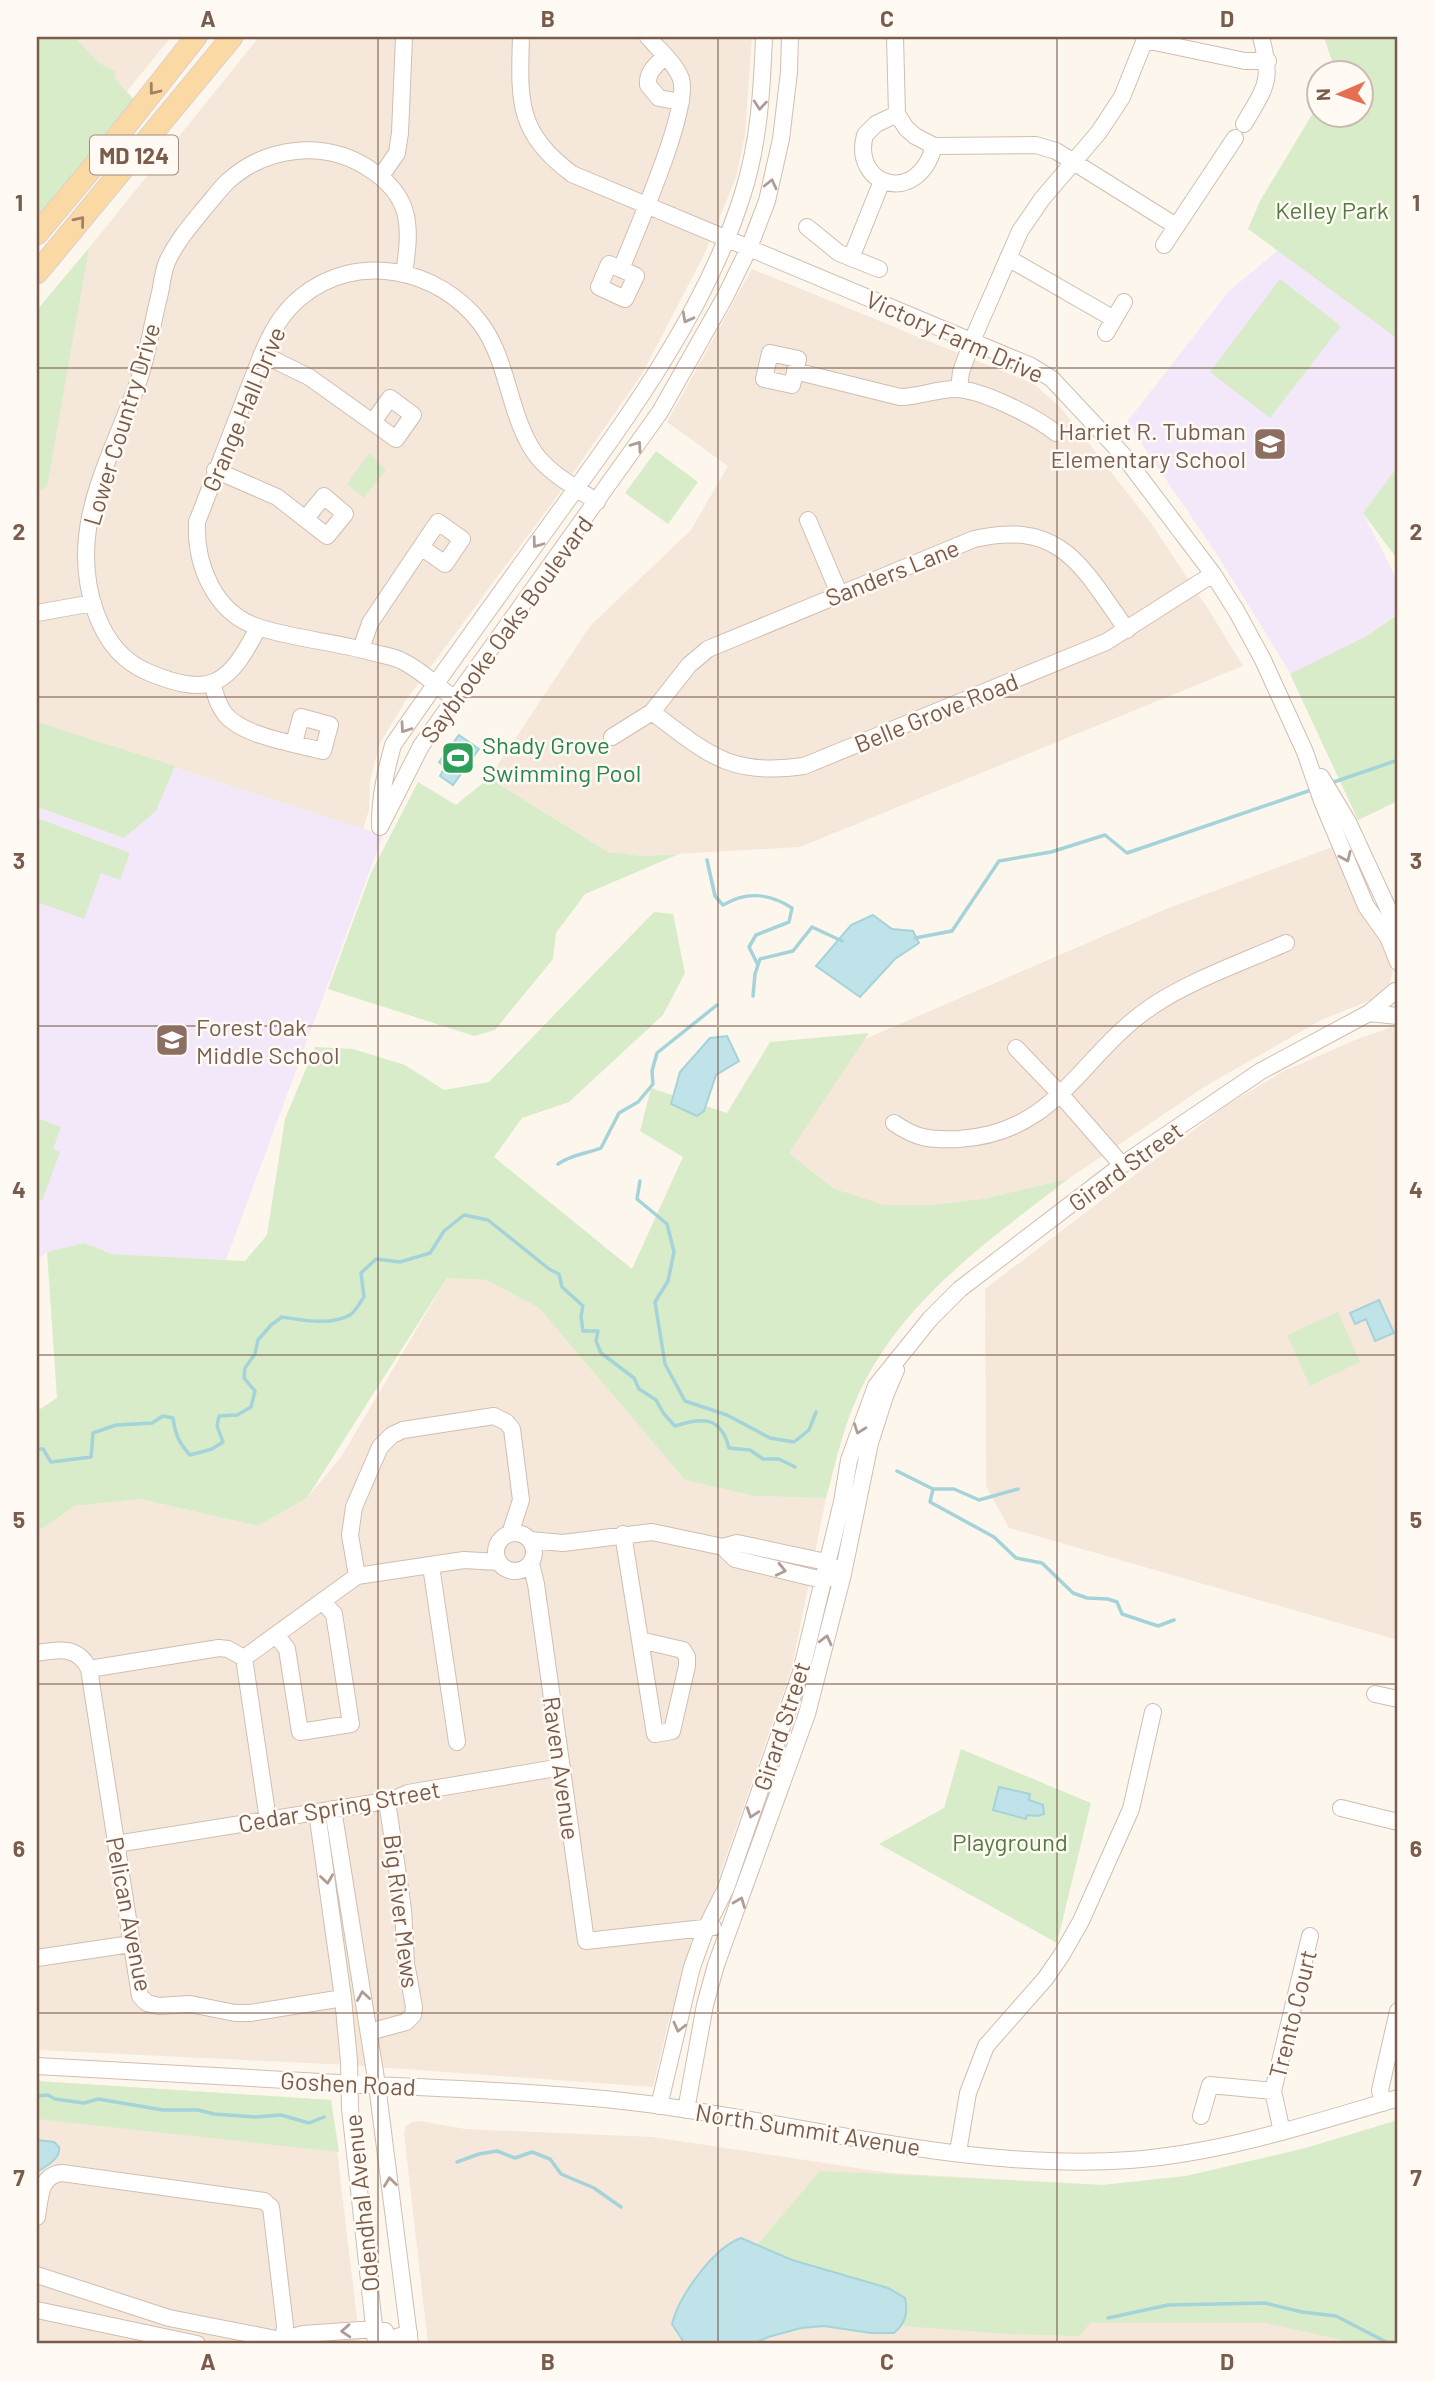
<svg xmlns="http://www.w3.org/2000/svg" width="1435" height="2381" font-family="Barlow,sans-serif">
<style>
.residential{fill:#f5e8da}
.education{fill:#f3e8fa}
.green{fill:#d8ecc9}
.water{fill:#bfe3e8;stroke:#a5d3da;stroke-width:2}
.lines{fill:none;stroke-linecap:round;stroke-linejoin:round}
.stream{stroke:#a5d3da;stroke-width:3.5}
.minor-casing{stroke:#d1beb0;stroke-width:18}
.major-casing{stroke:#dad1cd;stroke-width:23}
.minor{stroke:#fff;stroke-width:16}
.major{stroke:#fbd9a5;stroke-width:21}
.oneway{stroke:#a18267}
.oneway2{stroke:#af9d94}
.grid{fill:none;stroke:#7a5c4d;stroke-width:2;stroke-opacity:0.55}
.labels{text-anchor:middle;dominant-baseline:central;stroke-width:5;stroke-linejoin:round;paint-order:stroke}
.shield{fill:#fffaf3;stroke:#a28b7f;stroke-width:2}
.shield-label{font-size:23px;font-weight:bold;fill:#7a5c4d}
.park-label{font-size:24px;fill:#537a41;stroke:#fffaf3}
.street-label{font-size:24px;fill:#7a5c4d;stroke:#fffaf3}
.education-label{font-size:24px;fill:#785e54;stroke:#fffaf3;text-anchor:end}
.leisure-label{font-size:24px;fill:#27864d;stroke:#fffaf3;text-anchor:start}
.neatline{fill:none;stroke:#7a5c4d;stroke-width:2.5}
.grid-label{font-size:23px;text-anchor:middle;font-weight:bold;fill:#7a5c4d}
</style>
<rect width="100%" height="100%" fill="#fdf6ec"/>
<!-- residential -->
<path class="residential" d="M 37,37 L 171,37 L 37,202 Z
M 259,37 L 752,37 L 745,135 L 736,177 L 706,251 L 642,374 L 558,495 L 406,700 L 380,743 L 370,781 L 369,810 L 363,829 L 37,723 L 37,437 L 89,248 Z
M 752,269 L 1034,384 L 1061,408 L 1151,523 L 1210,612 L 1243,666 L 800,847 L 642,856 L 608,852 L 489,778 L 590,626 L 691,530 L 728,466 L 667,422 Z
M 1335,846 L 1388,956 L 1393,971 L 1390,983 L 1376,998 L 1321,1020 L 1204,1087 L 1068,1179 L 982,1199 L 931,1205 L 885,1205 L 833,1188 L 789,1153 L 811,1093 L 865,1039 L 1166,909 Z
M 1391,1027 L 1398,1027 L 1398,1640 L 1009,1528 L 986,1486 L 985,1289 L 1224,1107 L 1282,1072 L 1355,1040 Z
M 447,1278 L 486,1280 L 539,1308 L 685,1480 L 754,1496 L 826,1498 L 792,1667 L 668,2024 L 653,2087 L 349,2065 L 37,2050 L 37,1532 L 75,1506 L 140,1499 L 258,1526 L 307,1498 L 341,1457 Z
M 37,2081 L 331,2100 L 360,2344 L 37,2344 Z
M 1398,2120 L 1398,2344 L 428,2344 L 404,2134 L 406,2126 L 412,2122 L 421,2121 L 465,2129 L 653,2137 L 890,2173 L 1103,2185 L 1186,2176 L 1306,2148 Z"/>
<!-- education -->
<path class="education" d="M 1278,250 L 1398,339 L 1398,466 L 1363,513 L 1398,582 L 1398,613 L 1344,653 L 1292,676 L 1218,556 L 1127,422 L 1229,291 Z
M 174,768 L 383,835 L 226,1260 L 112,1254 L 84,1243 L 47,1252 L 37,1260 L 37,807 L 124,838 L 156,811 Z"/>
<!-- green -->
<path class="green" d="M 37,37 L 74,37 L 99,63 L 116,72 L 114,78 L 141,107 L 37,234 Z
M 1324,37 L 1398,37 L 1398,339 L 1248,229 L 1260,201 L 1319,103 L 1320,116 L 1362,116 L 1362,74 L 1336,73 Z
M 89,248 L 47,487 L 37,491 L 37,310 Z
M 1280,279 L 1341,326 L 1270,418 L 1210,372 Z
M 656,451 L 698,482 L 668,524 L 625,493 Z
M 369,453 L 386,470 L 364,498 L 347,484 Z
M 1398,466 L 1398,560 L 1363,513 Z
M 1398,614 L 1398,801 L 1358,820 L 1290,674 L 1367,636 Z
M 37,722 L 175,766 L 156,811 L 124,838 L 37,807 Z
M 489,778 L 608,852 L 642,856 L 679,854 L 585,894 L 556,933 L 553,959 L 495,1030 L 474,1036 L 328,989 L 371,873 L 418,782 L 456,805 Z
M 37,818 L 130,853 L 120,880 L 101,873 L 84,919 L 37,902 Z
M 654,912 L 673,914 L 685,973 L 663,1015 L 569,1102 L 522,1118 L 494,1157 L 632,1269 L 683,1157 L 640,1131 L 651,1088 L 727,1113 L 770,1042 L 869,1033 L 789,1153 L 833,1188 L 885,1205 L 931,1205 L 982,1199 L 1068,1179 C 987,1242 898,1303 856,1400 C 842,1431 835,1466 826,1498 L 754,1496 L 685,1480 L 539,1308 L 486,1280 L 447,1278 L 307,1498 L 258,1526 L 140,1499 L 75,1506 L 37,1532 L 37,1411 L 57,1398 L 47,1252 L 84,1243 L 112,1254 L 245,1261 L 267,1235 L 285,1119 L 315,1047 L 353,1049 L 405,1065 L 444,1090 L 489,1082 Z
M 37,1118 L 61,1127 L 53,1149 L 60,1152 L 42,1201 L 37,1199 Z
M 1338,1312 L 1360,1362 L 1310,1386 L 1287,1335 Z
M 961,1749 L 1091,1803 L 1057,1943 L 879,1844 L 944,1808 Z
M 37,2081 L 331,2100 L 339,2152 L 37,2119 Z
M 1398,2120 L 1398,2344 L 1361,2344 L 1266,2323 L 1090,2323 L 1080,2336 L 1008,2334 L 902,2326 L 907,2310 L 905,2298 L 888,2288 L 792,2260 L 758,2244 L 820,2171 L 1103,2185 L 1186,2176 L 1306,2148 Z"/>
<!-- water -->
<path class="water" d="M 459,735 L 479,749 L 453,785 L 440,776 L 445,767 L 439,762 Z
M 873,915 L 892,929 L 913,931 L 919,943 L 895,959 L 860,997 L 816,966 L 851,925 Z
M 727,1036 L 739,1061 L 716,1075 L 704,1111 L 697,1116 L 671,1104 L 680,1072 L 710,1038 Z
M 1379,1300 L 1394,1333 L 1375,1341 L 1366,1319 L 1355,1324 L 1350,1313 Z
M 999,1787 L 1030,1794 L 1029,1800 L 1043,1805 L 1044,1814 L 1038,1816 L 1027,1815 L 1026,1819 L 993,1810 Z
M 37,2140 L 54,2142 L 59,2147 C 61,2159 46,2166 37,2172 Z
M 741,2238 L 792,2260 L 888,2288 L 905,2298 C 908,2312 906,2323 894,2333 L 871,2333 L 824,2326 L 801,2328 L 768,2337 L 753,2344 L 685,2344 L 672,2324 C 679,2296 713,2248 741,2238 Z"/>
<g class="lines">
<!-- stream -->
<path class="stream" d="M 1331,783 L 1398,760
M 707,860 L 715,896 L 723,905 C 747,891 769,893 792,908 L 789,922 L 756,935 L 749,947 L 758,965
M 915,938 L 952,931 L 999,861 L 1051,852 L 1105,835 L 1127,853 L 1314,789
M 753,996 L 755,974 L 760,959 L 793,951 L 812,927 L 842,941
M 558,1164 C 572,1154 586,1154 601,1148 L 619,1113 L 638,1102 L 653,1084 L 652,1071 L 657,1053 L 717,1005
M 640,1181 L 637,1199 L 667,1224 L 674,1252 L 668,1281 L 655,1302 L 665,1364 L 685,1401 L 727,1415 L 770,1438 L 794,1442 L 809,1430 L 816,1412
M 37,1449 L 43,1449 L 51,1462 L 91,1457 L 93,1433 L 116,1425 L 152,1423 L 163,1416 L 173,1418 C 175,1434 179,1443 190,1455 L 212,1449 L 223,1442 L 217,1426 L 219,1416 L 237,1415 L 251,1407 L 255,1391 L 244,1378 L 245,1368 L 255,1354 L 258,1340 L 271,1325 L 282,1317 C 303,1320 330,1326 350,1315 C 356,1311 360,1302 364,1297 L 361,1273 L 376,1259 L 400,1262 L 430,1253 L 444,1231 L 464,1215 L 488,1220 L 549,1269 L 559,1274 L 562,1287 L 583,1306 L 581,1316 L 583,1331 L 598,1331 L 596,1341 L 601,1353 L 634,1378 L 639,1389 L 656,1400 L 664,1414 L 675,1426 C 702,1417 721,1416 729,1448 L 750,1450 L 763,1459 L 779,1459 L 795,1467
M 897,1471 L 933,1489 L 930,1502 L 994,1537 L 1016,1558 L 1042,1563 L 1073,1593 L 1087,1598 L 1108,1599 L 1117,1602 L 1122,1614 L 1158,1626 L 1174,1620
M 934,1489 L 954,1489 L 979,1500 L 1018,1489
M 37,2096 L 48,2095 L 55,2099 L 84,2103 L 98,2099 L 163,2110 L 198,2110 L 214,2114 L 255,2117 L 281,2115 L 309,2123 L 324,2117
M 457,2162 L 479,2154 L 497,2151 L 515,2158 L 532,2152 L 550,2159 L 561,2174 L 594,2188 L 621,2207
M 1108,2318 L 1168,2305 L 1265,2303 L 1302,2312 L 1336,2316 L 1390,2344"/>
<defs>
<path id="minor" d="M 521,37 C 519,102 517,132 572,174 L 1031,366 L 1052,379 L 1123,455 L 1213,574 L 1237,612 L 1263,660 L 1305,752 L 1322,801 L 1366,906 L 1388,937 L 1398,962
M 895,37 L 897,114 L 906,128 L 915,136 L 934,146 L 1036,145 L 1056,151 L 1176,226
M 1145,40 L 1245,61 L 1268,61
M 664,57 C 655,66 647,72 648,85 L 659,98 L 681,102
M 897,114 L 876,124 L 865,135 C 851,186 918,207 934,146
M 1244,124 C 1266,86 1273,82 1261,37
M 381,176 L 397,153 L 400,133 L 404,37
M 807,227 L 839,253 L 879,269
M 1164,245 L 1235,138
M 851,258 L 882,181
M 1008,258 L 1114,319
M 621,269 L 609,264 L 599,287 L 625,299 L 636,276 L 621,269 C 634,236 691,108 681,79 C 676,64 658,49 648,37
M 1106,333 L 1124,302
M 770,353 L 798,359 L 792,385 L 764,379 Z
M 262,354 L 309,377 L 396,439 L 413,415 L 390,398 L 373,422
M 795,371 L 900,397 C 919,397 936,389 955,389 C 981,389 1036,417 1056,433
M 959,389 L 961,372 L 972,341 L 1020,231 L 1042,199 L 1099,132 L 1122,97 L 1146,37
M 215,470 L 277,497 L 327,536 L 345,514 L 324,496 L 306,518
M 808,520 L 839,593
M 37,613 L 93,603
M 258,628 C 230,682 213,699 150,673 C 122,662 106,641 96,613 C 66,530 110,461 137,385 C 148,356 152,323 160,293 C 162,283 163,271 167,262 C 176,242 190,226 203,210 C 211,201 219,190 227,182 C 266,146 324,140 368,168 C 413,196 411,227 404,274
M 361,649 L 370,623 L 421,547 L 445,564 L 462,539 L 438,522 L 421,547
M 212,683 C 215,694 218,705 225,714 C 242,736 296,744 323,751 L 330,725 L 301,717 L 294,743
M 455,699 C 438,687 421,670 402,661 C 393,656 381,655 371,652 C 335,642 297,639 261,628 C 215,615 195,565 197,522 L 262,354 C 271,333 282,312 301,297 C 356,251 439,268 481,324 C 508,360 509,415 534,452 C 548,473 577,488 597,502
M 652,712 C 708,754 730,777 804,766 L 1106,642 L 1213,574
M 612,737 L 652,712 L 689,665 L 708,649 L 974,539 C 1062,519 1082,567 1127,630
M 1321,777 L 1348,822 L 1398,930
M 380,823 C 380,796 386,771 393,745 C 448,665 505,587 562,508 C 631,413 708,307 743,193 C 759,143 762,89 764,37
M 380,827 L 421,746 L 660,412 L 725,297 L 749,248 L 767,201 L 781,139 L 789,72 L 790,37
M 1369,1013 L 1398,1016
M 1016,1048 L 1061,1095 L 1122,1165
M 894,1123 C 917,1139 930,1140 959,1139 C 1058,1133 1080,1055 1151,1007 C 1189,981 1243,962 1286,943
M496 1552a19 19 0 1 1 38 0a19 19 0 1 1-38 0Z
M 623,1534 L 655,1734 L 672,1731 L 687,1666 L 687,1657 L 683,1650 L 640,1640
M 530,1540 L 563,1543 L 652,1532 L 723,1547 L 737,1543 L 826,1562 L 833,1567
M 723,1547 L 735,1559 L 822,1580 L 831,1577
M 531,1564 L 536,1584 L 586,1941 L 713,1927
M 431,1566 L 457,1742
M 357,1576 L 350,1535 L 354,1507 L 380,1447 L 392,1435 L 403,1430 L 494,1416 L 506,1422 L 512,1429 L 521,1500 L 510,1534
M 277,1636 L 287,1649 L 300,1732 L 351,1724 L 334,1614 L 323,1602
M 37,1653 C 59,1649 78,1646 89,1669 L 140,1996 L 147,2003 L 159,2006 L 190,2004 L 235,2013 L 250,2013 L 343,1998
M 89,1669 L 219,1648 L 228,1649 L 244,1658
M 1375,1694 L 1398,1699
M 1341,1808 L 1398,1822
M 333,1809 L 377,2085 L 410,2344
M 317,1812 L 343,1998 L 349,2061 L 350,2108 L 376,2344 L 409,2333
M 268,1820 L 244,1658 L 357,1576 L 464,1560 L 499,1562
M 116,1844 L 392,1800 L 408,1793 L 562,1767
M 37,1958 L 131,1944
M 369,2032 L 406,2022 L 413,2015 L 414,2007 L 406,1963 L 403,1909 L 387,1801
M 37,2066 C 149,2073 262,2079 375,2085 C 457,2089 541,2092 623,2101 C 788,2119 963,2172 1130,2160 C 1222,2153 1310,2124 1398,2098
M 1383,2103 L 1380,2090 L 1398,2011
M 659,2106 L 692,1967 L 707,1926 L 726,1888 L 801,1672 L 842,1502 L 849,1460 L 876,1386 L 930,1319 L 960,1289 L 1122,1165 L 1261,1071 L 1369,1013 L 1395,991
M 686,2110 L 705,2005 L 716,1965 L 807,1714 L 843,1574 L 870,1443 L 885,1396 L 896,1370
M 1201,2116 L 1210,2085 L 1273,2091
M 1282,2132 L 1273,2091 L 1310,1936
M 958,2152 L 968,2093 L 986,2046 L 1045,1979 L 1061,1956 L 1081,1921 L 1131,1809 L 1153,1712
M 37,2217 C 40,2200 39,2175 62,2173 L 264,2201 L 271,2207 L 285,2326 L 283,2344
M 37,2275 L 169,2318 L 301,2344
M 37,2310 L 197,2344
M 286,2339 L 303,2334 L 375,2329 L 385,2331"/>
<path id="major" d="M 37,234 L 103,155 L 196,37
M 37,273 L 232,37"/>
</defs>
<!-- minor casing -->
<use href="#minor" class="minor-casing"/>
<!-- major casing -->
<use href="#major" class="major-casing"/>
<!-- minor -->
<use href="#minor" class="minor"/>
<!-- major -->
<use href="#major" class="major"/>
</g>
<!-- one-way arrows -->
<defs><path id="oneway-chevron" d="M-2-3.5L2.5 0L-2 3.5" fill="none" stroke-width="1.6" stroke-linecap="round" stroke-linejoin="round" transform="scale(1.75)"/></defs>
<g class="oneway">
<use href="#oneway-chevron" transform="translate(154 90) rotate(128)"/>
<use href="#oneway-chevron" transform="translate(80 221) rotate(-51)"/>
</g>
<g class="oneway2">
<use href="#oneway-chevron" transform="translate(760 105) rotate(95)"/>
<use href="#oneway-chevron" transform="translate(771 184) rotate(-77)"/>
<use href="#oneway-chevron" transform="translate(687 318) rotate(118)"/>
<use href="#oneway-chevron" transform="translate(637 446) rotate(-55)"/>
<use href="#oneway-chevron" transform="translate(537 543) rotate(126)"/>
<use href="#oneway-chevron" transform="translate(405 728) rotate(125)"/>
<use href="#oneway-chevron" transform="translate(1346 857) rotate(66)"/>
<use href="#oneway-chevron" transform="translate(859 1429) rotate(110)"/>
<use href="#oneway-chevron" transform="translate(781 1570) rotate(13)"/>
<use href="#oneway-chevron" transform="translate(826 1640) rotate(-76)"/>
<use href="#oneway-chevron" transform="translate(752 1813) rotate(109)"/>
<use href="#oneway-chevron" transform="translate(327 1879) rotate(82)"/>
<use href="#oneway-chevron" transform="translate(740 1902) rotate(-69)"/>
<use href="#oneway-chevron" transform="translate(363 1996) rotate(-99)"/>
<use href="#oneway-chevron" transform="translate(679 2027) rotate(104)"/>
<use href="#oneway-chevron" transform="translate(390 2182) rotate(-97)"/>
<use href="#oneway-chevron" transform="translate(346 2331) rotate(176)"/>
</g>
<!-- grid -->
<path class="grid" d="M 378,37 L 378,2344M 718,37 L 718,2344M 1057,37 L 1057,2344M 37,368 L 1398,368M 37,697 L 1398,697M 37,1026 L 1398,1026M 37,1355 L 1398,1355M 37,1684 L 1398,1684M 37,2013 L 1398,2013"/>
<!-- icons -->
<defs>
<symbol id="school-square" viewBox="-11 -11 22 22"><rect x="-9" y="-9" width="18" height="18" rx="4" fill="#8d6e63" stroke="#fffaf3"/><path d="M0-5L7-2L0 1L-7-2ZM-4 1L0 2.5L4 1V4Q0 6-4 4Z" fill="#fff"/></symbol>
<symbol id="stadium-square" viewBox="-11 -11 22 22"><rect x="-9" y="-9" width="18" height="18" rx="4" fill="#2e9e5b" stroke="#fffaf3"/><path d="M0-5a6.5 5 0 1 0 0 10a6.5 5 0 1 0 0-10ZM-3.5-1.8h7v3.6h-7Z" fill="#fff"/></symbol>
</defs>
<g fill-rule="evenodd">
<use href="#school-square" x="1251" y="425" width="38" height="38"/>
<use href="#stadium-square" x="439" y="739" width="38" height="38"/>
<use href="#school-square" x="153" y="1021" width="38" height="38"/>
</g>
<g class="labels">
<!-- shield labels -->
<rect class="shield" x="90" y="135.5" width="88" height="39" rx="5"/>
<g class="shield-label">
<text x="134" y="155">MD 124</text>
</g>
<!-- park labels -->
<g class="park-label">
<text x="1332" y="209">Kelley Park</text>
<text x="1010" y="1841">Playground</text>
</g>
<!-- street labels -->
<g class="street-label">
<text transform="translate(955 336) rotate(24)">Victory Farm Drive</text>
<text transform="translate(243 409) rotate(-67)">Grange Hall Drive</text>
<text transform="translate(121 424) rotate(-73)">Lower Country Drive</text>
<text transform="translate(892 572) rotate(-22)">Sanders Lane</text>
<text transform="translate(506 629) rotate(-54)">Saybrooke Oaks Boulevard</text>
<text transform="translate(936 712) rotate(-22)">Belle Grove Road</text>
<text transform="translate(1125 1166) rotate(-36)">Girard Street</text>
<text transform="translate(781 1726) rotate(-72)">Girard Street</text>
<text transform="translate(562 1768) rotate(82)">Raven Avenue</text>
<text transform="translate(339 1806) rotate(-10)">Cedar Spring Street</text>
<text transform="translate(402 1911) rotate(83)">Big River Mews</text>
<text transform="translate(130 1914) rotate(79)">Pelican Avenue</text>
<text transform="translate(1292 2014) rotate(-76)">Trento Court</text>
<text transform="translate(348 2083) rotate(3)">Goshen Road</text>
<text transform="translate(808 2129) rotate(9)">North Summit Avenue</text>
<text transform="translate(361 2203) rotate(-96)">Odendhal Avenue</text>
</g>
<!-- education labels -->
<g class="education-label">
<text x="1246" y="430">Harriet R. Tubman<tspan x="1246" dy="28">Elementary School</tspan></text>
<text x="196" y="1026" text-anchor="start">Forest Oak<tspan x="196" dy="28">Middle School</tspan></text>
</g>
<!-- leisure labels -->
<g class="leisure-label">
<text x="482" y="744">Shady Grove<tspan x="482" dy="28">Swimming Pool</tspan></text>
</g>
</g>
<!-- border -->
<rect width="1435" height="2381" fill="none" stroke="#fffaf3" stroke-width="77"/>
<!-- north arrow -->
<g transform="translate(1340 94) rotate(268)"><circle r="33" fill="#fffaf3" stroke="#cabbb1" stroke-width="2"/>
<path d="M0-5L12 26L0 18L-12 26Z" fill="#e76f51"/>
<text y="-10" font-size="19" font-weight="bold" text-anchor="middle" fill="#7a5c4d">N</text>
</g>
<rect x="38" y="38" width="1358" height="2304" class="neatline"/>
<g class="grid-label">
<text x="208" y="27">A</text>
<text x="548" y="27">B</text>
<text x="887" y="27">C</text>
<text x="1227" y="27">D</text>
<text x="19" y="211">1</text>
<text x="1416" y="211">1</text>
<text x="19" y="540">2</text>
<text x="1416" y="540">2</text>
<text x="19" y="869">3</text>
<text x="1416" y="869">3</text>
<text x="19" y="1198">4</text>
<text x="1416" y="1198">4</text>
<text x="19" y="1528">5</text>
<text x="1416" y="1528">5</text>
<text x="19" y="1857">6</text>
<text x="1416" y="1857">6</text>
<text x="19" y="2186">7</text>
<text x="1416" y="2186">7</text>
<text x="208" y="2370">A</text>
<text x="548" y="2370">B</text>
<text x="887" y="2370">C</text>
<text x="1227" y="2370">D</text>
</g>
</svg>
